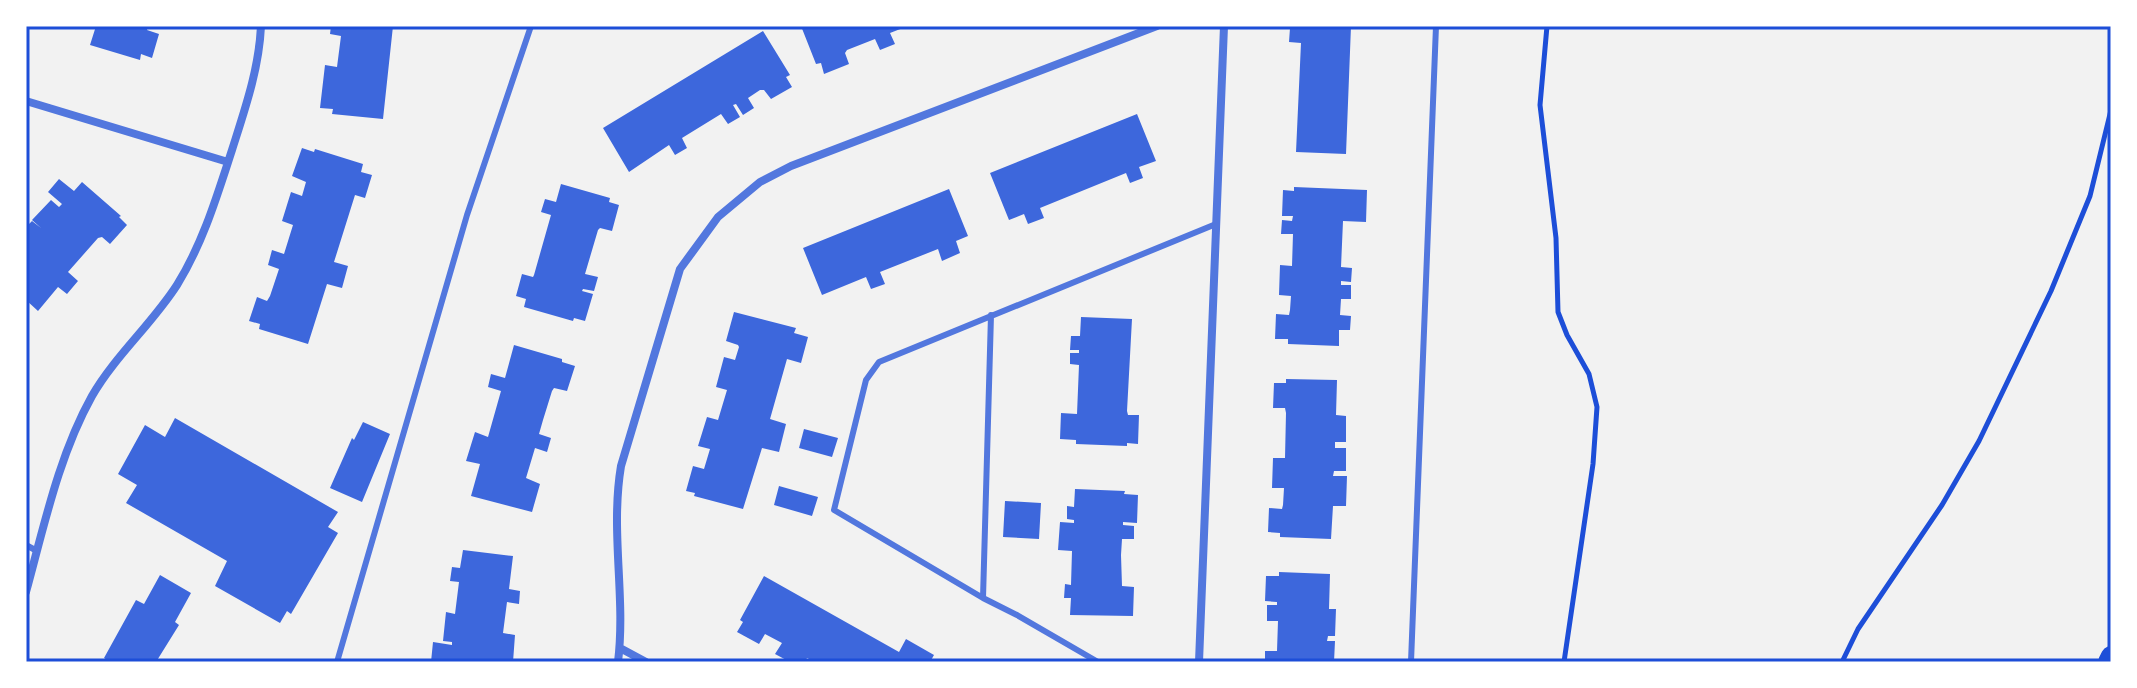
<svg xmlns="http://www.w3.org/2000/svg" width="2137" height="688" font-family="'Asap Condensed',sans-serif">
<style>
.building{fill:#3d67dc}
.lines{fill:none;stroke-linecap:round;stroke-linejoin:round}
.path{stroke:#1d4ed8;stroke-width:5}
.service{stroke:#5277de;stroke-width:6}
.minor{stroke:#5277de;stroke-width:8}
.primary{stroke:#1d4ed8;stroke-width:20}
.neatline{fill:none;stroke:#1d4ed8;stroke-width:3}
</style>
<rect width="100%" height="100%" fill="#f2f2f2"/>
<!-- building -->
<path class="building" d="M 96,26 L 148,26 L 147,30 L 159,34 L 152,58 L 141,54 L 140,60 L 90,45 Z
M 331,26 L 393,26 L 383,119 L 332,114 L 333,109 L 320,108 L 325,65 L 337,67 L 341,36 L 330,34 Z
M 801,26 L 908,26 L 890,33 L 895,44 L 880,50 L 875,39 L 847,50 L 845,53 L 849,64 L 824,74 L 821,63 L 816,64 Z
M 1300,26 L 1351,26 L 1346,154 L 1296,152 L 1301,43 L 1289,42 L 1290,28 Z
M 763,31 L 790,75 L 786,77 L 792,87 L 771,99 L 764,90 L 760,90 L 748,98 L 754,108 L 743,115 L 736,104 L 733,105 L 740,117 L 728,124 L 721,114 L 682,138 L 687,148 L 675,155 L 669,145 L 629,172 L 603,128 Z
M 1137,114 L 1156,161 L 1139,167 L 1143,178 L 1130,183 L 1126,173 L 1040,208 L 1044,218 L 1028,224 L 1024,214 L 1009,220 L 990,173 Z
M 302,148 L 314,152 L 315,149 L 363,164 L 361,172 L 372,175 L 365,198 L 355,195 L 334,262 L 348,266 L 342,288 L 327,284 L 308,344 L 259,329 L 260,324 L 249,321 L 257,297 L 267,301 L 270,296 L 279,269 L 268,265 L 272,250 L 284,254 L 293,225 L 282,221 L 291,192 L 302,196 L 306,182 L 292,176 Z
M 59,179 L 74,191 L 82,182 L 121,216 L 119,217 L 127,225 L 110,244 L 102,237 L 98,238 L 68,272 L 78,281 L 67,294 L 58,287 L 38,311 L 26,300 L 26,227 L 32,221 L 41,228 L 32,220 L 51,200 L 59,207 L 62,204 L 48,192 Z
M 561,184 L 610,198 L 609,202 L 619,205 L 612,231 L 600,228 L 598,230 L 585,274 L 598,277 L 594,291 L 583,289 L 582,291 L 593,294 L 585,321 L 574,318 L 573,321 L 524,307 L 526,299 L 516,296 L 522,274 L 533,277 L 534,275 L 551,215 L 541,212 L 545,199 L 556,202 Z
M 1294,187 L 1367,190 L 1366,222 L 1343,221 L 1341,267 L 1352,268 L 1351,282 L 1341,281 L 1341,285 L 1351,285 L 1351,299 L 1341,299 L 1340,315 L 1351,316 L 1350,330 L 1339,330 L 1339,346 L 1288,344 L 1288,339 L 1275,339 L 1276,314 L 1289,315 L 1290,310 L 1291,296 L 1279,295 L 1280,265 L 1292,266 L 1293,234 L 1281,234 L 1282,220 L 1292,221 L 1293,216 L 1282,216 L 1283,190 L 1294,191 Z
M 949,189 L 968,236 L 956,241 L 960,253 L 942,261 L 938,249 L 880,272 L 885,284 L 871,289 L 866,277 L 822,295 L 803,248 Z
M 734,312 L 796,328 L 794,333 L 808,337 L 801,363 L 787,359 L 770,419 L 786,424 L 779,452 L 762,448 L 743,509 L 694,496 L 695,493 L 686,491 L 693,466 L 704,469 L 710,449 L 698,446 L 707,417 L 718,420 L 727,390 L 716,387 L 724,357 L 735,360 L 739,347 L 738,345 L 726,341 Z
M 1081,317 L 1132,319 L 1127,411 L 1128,415 L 1139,415 L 1138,444 L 1127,443 L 1127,446 L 1076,444 L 1076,440 L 1060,439 L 1061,413 L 1077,414 L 1079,365 L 1070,364 L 1070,353 L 1079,353 L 1079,350 L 1070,350 L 1071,336 L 1080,336 Z
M 514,345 L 562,359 L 562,362 L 575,366 L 567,391 L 554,388 L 552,391 L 543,420 L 539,434 L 551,438 L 547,452 L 535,448 L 526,478 L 540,484 L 532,512 L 471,496 L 480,464 L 466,461 L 475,432 L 488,437 L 501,391 L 488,387 L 491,374 L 505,378 Z
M 1286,379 L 1337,380 L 1336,415 L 1346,416 L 1346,442 L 1335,442 L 1335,448 L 1346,448 L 1346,471 L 1334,471 L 1333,476 L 1347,476 L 1346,506 L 1333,506 L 1331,539 L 1280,537 L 1280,533 L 1268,532 L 1269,508 L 1282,509 L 1283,505 L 1284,488 L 1272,488 L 1273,458 L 1285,458 L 1286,413 L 1285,408 L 1273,408 L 1274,383 L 1286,383 Z
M 175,418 L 338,512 L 328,527 L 338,533 L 291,614 L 287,611 L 280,623 L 215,586 L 227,561 L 126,503 L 137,485 L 118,474 L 145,425 L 165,437 Z
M 363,422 L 390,434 L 362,502 L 330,488 L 352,438 L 354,440 Z
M 804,429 L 838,438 L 832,457 L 799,448 Z
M 779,486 L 818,497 L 812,516 L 774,505 Z
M 1075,489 L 1125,491 L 1124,494 L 1138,495 L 1137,523 L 1123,522 L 1123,525 L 1134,526 L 1134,539 L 1122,539 L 1121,555 L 1122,586 L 1134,587 L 1133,616 L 1070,615 L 1071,598 L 1064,598 L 1065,584 L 1071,585 L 1072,551 L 1058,550 L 1060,522 L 1074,523 L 1074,520 L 1067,519 L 1067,506 L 1074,507 Z
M 1005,501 L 1041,503 L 1039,539 L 1003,537 Z
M 463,550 L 513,556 L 509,589 L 520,591 L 519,604 L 507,602 L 503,633 L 515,635 L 513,662 L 431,662 L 433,642 L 452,645 L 452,642 L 443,641 L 446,612 L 455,614 L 459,582 L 450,581 L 452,567 L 460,568 Z
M 1279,572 L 1330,574 L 1329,609 L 1336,609 L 1335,636 L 1328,636 L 1327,641 L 1335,641 L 1334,662 L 1265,662 L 1265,651 L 1277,651 L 1278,621 L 1267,621 L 1267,605 L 1277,605 L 1277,602 L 1265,601 L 1266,576 L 1279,576 Z
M 160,575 L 191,593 L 175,622 L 179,625 L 156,662 L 110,662 L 104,658 L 136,600 L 144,604 Z
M 764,576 L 899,652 L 906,639 L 934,655 L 930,662 L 815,662 L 807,658 L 805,662 L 790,662 L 775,654 L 782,643 L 765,634 L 759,644 L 737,632 L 743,622 L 740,620 Z"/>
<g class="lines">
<!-- path -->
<path class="path" d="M 1547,26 L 1540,105 L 1556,238 L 1558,312 L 1567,335 L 1589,374 L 1597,407 L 1593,464 L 1564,662
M 1842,662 L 1858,629 L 1942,505 L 1979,441 L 2051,291 L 2090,196 L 2111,110"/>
<!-- service -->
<path class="service" d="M 991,315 L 983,598 L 1017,615 L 1098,662
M 26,545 L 37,551
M 983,598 L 834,510 L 866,380 L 879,362 L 1216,224
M 247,662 L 250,662
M 337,662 L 467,215 L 531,26
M 1411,662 L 1436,26"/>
<!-- minor -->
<path class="minor" d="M 26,101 L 228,162
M 26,592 C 44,526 59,455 92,396 C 115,356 152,324 177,285 C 203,243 217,196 232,150 C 245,109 259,69 261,26
M 620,648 L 646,662
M 618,662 C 626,597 610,532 621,466 L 680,269 L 718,217 L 760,182 L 791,166 L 1157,26
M 1199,662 L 1224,26"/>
<!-- primary -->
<path class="primary" d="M 2108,662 L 2111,656"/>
</g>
<!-- border -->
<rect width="2137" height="688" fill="none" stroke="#ffffff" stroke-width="56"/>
<rect x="28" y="28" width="2081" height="632" class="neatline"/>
</svg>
